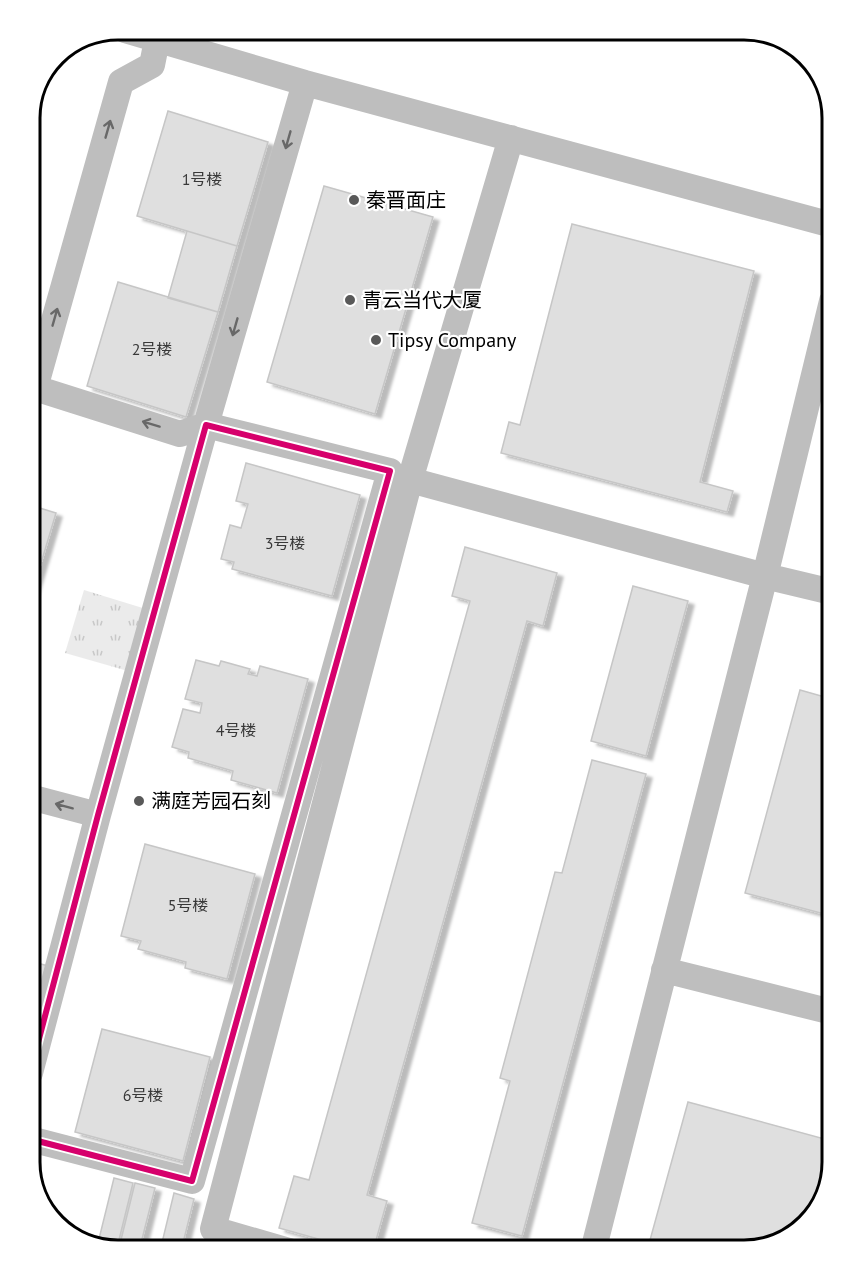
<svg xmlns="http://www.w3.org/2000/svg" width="862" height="1281" font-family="'PT Sans','Noto Sans SC',sans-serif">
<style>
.park{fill:url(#park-tufts)}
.building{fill:#dfdfdf;stroke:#c6c6c6;stroke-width:1.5;filter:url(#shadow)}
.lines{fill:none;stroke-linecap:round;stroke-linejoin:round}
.minor{stroke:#bebebe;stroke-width:26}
.cycleway-casing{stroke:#fff;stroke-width:10}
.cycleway{stroke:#d6006c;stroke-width:6}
.oneway{stroke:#686868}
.poi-dot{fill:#595959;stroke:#fff;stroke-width:2}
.labels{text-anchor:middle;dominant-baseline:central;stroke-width:4.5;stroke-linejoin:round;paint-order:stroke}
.number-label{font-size:16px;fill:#383838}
.poi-label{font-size:20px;fill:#000;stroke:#fff;text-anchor:start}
.rim{fill:none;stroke:#000;stroke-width:3}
</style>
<defs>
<pattern id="park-tufts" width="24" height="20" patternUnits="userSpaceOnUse" patternTransform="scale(1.5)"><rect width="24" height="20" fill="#ebebeb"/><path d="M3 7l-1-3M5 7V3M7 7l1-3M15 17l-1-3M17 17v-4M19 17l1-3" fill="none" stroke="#c8c8c8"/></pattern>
<filter id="shadow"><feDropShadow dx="6" dy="4" stdDeviation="1.5" flood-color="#0004"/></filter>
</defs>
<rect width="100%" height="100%" fill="#fff"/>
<!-- park -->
<path class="park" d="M 84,590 L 146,609 L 128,671 L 65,653 Z"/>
<!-- building -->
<path class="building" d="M 168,111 L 268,142 L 237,246 L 137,216 Z
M 324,186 L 433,217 L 375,414 L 267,382 Z
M 572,224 L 754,271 L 700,482 L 733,491 L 727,512 L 501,453 L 509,422 L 520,425 Z
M 187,231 L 237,246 L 218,312 L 168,298 Z
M 118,282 L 218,312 L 186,417 L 87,386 Z
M 246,463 L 360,495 L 332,596 L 232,569 L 234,562 L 221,559 L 230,525 L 241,528 L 248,504 L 236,501 Z
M 30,505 L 56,513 L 30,600 Z
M 465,547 L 557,573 L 543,626 L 527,621 L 367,1195 L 387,1201 L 373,1251 L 361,1251 L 279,1228 L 294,1176 L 309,1180 L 470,601 L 452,596 Z
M 633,586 L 688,601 L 646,756 L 591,741 Z
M 196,660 L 219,666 L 221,661 L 250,669 L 248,674 L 257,676 L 260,666 L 308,679 L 277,793 L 231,780 L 233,771 L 188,758 L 189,752 L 172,747 L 183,709 L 200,713 L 202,703 L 185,699 Z
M 800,690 L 832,699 L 832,916 L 745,893 Z
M 592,760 L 646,774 L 522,1236 L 472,1223 L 510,1081 L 500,1078 L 555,872 L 562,873 Z
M 145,844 L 255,874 L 227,979 L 185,968 L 186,962 L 138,949 L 141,941 L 121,936 Z
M 30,961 L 52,967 L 45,993 L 30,990 Z
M 102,1029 L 210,1057 L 183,1161 L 75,1132 Z
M 688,1102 L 832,1141 L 832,1163 L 820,1207 L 787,1239 L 744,1251 L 647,1251 Z
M 114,1178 L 133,1183 L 117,1248 L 98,1243 Z
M 135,1183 L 155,1188 L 139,1251 L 119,1248 Z
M 174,1193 L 194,1199 L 181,1251 L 160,1251 Z"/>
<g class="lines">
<!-- minor -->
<path class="minor" d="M 125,30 L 305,83 L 832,225
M 157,40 L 152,65 L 121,82 L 35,388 L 180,434 L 206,425 L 305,83
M 410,480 L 765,576 L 832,592
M 30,797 L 98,815
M 664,970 L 832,1012
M 30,1139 L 192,1181 L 390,471 L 206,425 L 98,815 L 30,1073
M 289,1251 L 213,1229 L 410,480 L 511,138
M 593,1251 L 765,576 L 832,301"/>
<defs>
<path id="cycleway" d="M 30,1139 L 192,1181 L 390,471 L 206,425 L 98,815 L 30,1073"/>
</defs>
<!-- cycleway casing -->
<use href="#cycleway" class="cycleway-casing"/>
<!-- cycleway -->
<use href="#cycleway" class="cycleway"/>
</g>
<!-- one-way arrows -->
<defs><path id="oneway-shaft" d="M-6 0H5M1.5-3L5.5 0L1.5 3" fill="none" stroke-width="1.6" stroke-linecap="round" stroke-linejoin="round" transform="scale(1.5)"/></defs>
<g class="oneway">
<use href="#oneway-shaft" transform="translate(108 129) rotate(-74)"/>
<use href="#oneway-shaft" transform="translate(288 140) rotate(106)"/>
<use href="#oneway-shaft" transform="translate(55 317) rotate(-74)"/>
<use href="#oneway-shaft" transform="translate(235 327) rotate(106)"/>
<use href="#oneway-shaft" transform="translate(151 424) rotate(-163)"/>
<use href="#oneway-shaft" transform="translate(64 806) rotate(-165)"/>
</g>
<!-- markers -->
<g class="poi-dot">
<circle cx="354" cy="200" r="6"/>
<circle cx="350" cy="300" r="6"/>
<circle cx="376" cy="340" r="6"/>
<circle cx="139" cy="801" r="6"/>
</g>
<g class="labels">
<!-- number labels -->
<g class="number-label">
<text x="202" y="179">1号楼</text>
<text x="152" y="349">2号楼</text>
<text x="285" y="543">3号楼</text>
<text x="236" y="730">4号楼</text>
<text x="188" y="905">5号楼</text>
<text x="143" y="1095">6号楼</text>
</g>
<!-- poi labels -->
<g class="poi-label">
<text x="366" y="200">秦晋面庄</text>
<text x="362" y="300">青云当代大厦</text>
<text x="388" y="340">Tipsy Company</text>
<text x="151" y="801">满庭芳园石刻</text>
</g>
</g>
<!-- crop -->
<path d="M0 0H862V1281H0ZM118 40H744A78 78 0 0 1 822 118V1162A78 78 0 0 1 744 1240H118A78 78 0 0 1 40 1162V118A78 78 0 0 1 118 40Z" fill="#fff" fill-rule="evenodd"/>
<path class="rim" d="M118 40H744A78 78 0 0 1 822 118V1162A78 78 0 0 1 744 1240H118A78 78 0 0 1 40 1162V118A78 78 0 0 1 118 40Z"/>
</svg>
